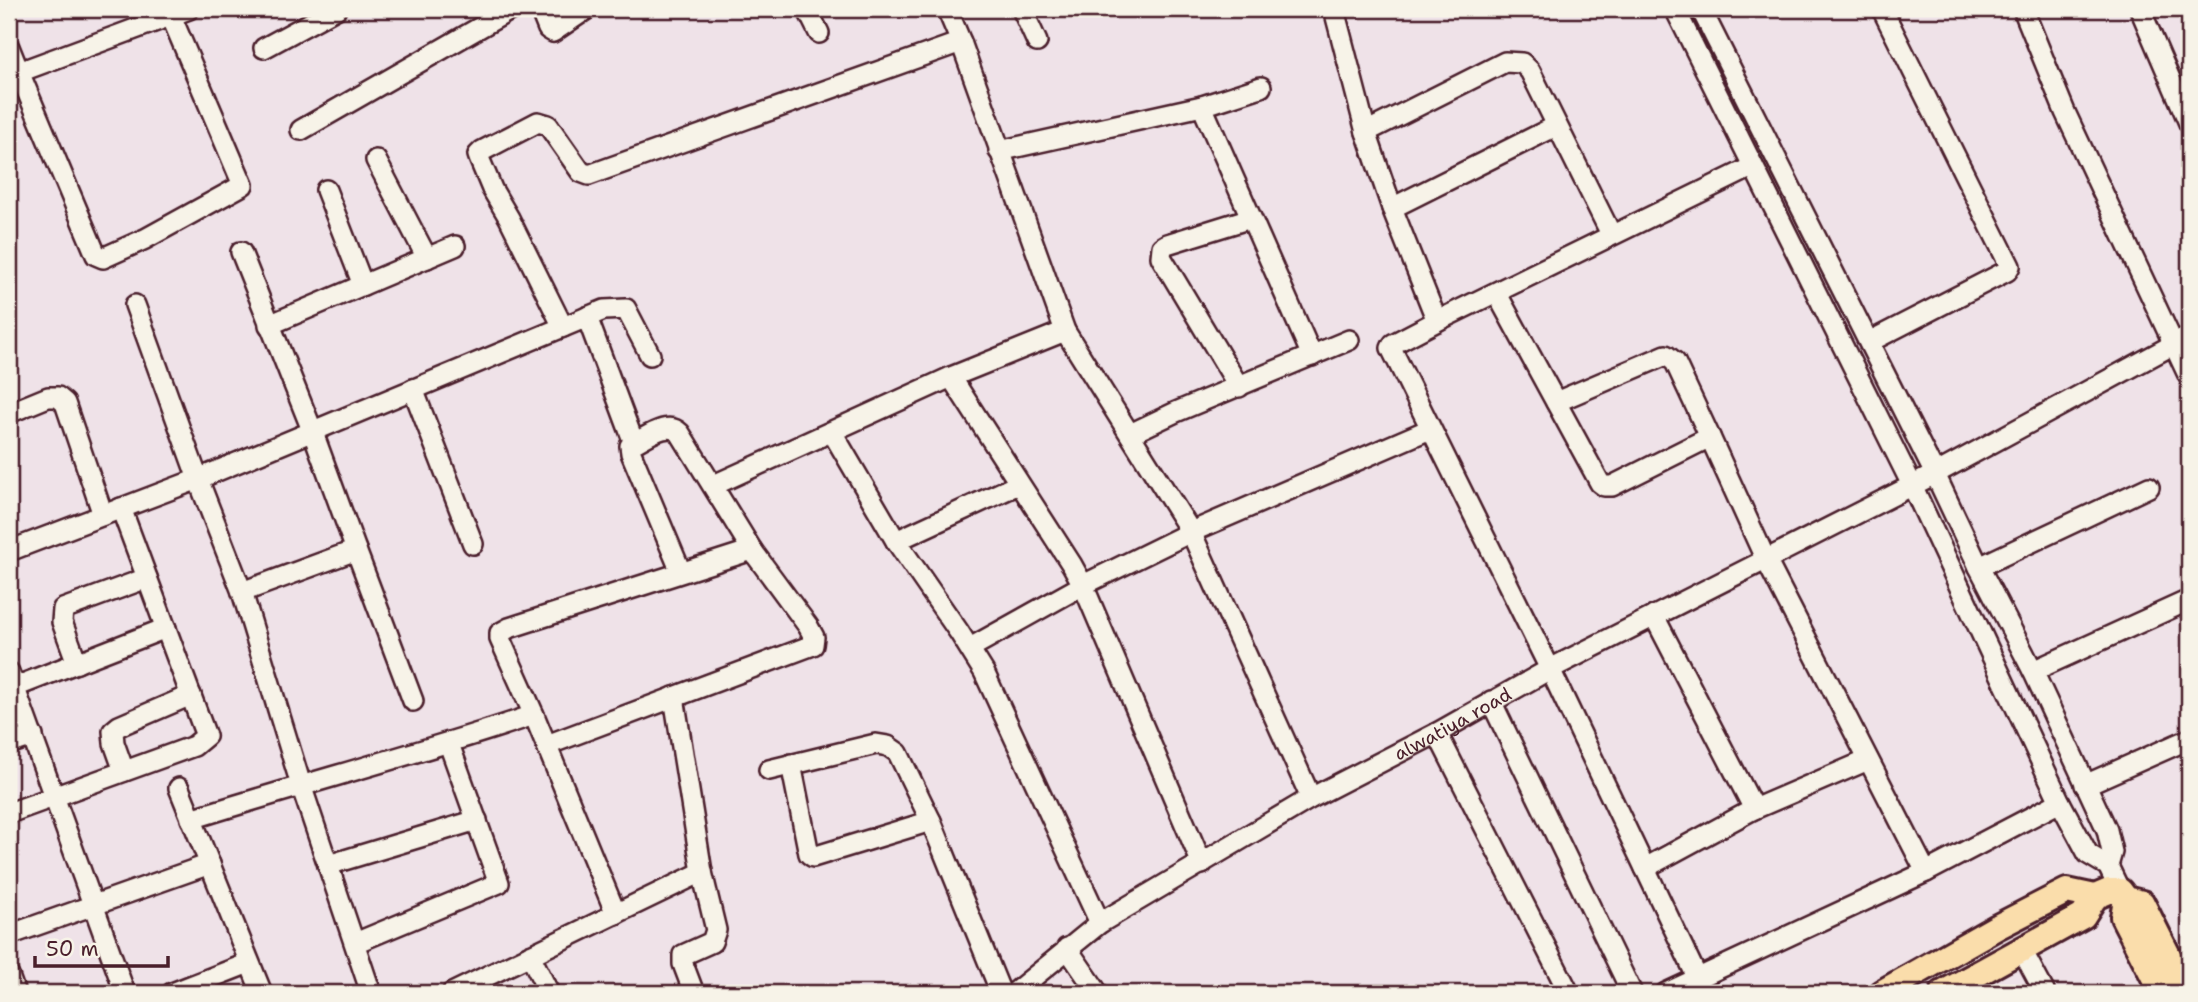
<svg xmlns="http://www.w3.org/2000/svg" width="2198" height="1002" font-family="'Shantell Sans',sans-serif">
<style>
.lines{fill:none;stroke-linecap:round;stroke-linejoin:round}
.minor-casing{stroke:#4a1f2b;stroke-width:24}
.major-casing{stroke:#4a1f2b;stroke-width:30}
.minor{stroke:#f7f3e8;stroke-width:19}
.major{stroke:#faddab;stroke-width:24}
.labels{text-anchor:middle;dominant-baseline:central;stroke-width:5;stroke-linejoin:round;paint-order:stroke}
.street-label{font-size:19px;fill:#4a1f2b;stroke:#f7f3e8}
</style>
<rect width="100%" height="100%" fill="#efe2e8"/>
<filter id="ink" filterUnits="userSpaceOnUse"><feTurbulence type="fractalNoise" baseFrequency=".0143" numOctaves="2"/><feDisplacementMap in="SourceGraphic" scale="14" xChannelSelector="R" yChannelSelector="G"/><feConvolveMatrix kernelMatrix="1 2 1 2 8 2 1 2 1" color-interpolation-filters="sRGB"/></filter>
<g filter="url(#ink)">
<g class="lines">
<defs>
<g id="minor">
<path d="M 540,9 L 548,29 L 553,32 L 587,9"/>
<path d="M 807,9 L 819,33"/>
<path d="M 947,9 L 961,42 L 1065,331 L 1191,532 L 1311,798"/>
<path d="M 1022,9 L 1037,42"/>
<path d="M 1337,9 L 1336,17 L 1366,132 L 1392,208 L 1437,321"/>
<path d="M 1675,9 L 1912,485 L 2060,802 L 2088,854 L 2108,866 L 2120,891"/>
<path d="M 1701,9 L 1935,474 L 1979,567 L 2033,671 L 2107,830 L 2112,852 L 2108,866"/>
<path d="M 2023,9 L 2065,112 L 2189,377"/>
<path d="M 2140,9 L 2189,123"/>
<path d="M 9,47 L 19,72 L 189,9"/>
<path d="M 264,48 L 336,9"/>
<path d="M 19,72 L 96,255 L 103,258 L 145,239 L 243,185 L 171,16"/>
<path d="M 1202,106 L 1312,356"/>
<path d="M 301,130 L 512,9"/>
<path d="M 1366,132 L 1505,62 L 1522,63 L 1530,71 L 1611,234"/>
<path d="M 999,151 L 1202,106 L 1261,87"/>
<path d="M 376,160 L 427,258"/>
<path d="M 326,190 L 363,285"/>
<path d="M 1392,208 L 1556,126"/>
<path d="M 241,252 L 312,430 L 356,550 L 242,592"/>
<path d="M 1497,294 L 1600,483 L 1604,486 L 1612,486 L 1710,437 L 1765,558 L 1926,872"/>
<path d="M 135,305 L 198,479 L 242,592 L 301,785 L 371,993"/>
<path d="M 587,317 L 634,443"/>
<path d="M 269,325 L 455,246"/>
<path d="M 563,327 L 509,218 L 492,189 L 479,158 L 478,155 L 482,151 L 538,122 L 548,125 L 581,172 L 589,175 L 961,42"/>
<path d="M 1869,342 L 2007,271 L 2010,266 L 1882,9"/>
<path d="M 951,377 L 1072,565 L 1083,585 L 1202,864"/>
<path d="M 1239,387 L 1161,257 L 1162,247 L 1167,244 L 1251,218"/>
<path d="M 413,389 L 473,544"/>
<path d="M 1556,402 L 1666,355 L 1675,362 L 1710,437"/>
<path d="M 9,413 L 48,397 L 58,397 L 65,403 L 103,515"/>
<path d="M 832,432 L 896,541 L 959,632 L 984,672 L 1100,923"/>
<path d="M 1130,434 L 1176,412 L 1349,340"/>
<path d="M 714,485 L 951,377 L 1065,331"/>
<path d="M 896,541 L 1019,484"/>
<path d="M 356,550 L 413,701"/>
<path d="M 9,551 L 198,479 L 604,310 L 626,309 L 650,355"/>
<path d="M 1979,567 L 2149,487"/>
<path d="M 1654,616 L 1754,809"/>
<path d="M 970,648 L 1083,585 L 1191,532 L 1430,429"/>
<path d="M 77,663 L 62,622 L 63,609 L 147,578"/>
<path d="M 2033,671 L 2187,601"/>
<path d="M 9,672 L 125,993"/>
<path d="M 15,687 L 166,628"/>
<path d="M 674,697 L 702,872 L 716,930 L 712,942 L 683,955 L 683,964 L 694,993"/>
<path d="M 1491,701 L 1632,993"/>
<path d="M 1437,733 L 1569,993"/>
<path d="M 9,744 L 33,736"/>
<path d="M 547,745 L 813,645 L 814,637 L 808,626 L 752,550 L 680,433 C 668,420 647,437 634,443 L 630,446 L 631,453 L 681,572"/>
<path d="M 791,764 L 809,854 L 813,857 L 931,821"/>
<path d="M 769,770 L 876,744 L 888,746 L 898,753 L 931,821 L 1001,993"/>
<path d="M 124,771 L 114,743 L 113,731 L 119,726 L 191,695"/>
<path d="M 2085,785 L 2189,739"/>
<path d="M 179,788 L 262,993"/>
<path d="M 9,813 L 194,746 L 206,736 L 121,508"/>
<path d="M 191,819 C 306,783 421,753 534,715"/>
<path d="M 328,865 L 477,820"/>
<path d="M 1645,868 L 1754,809 L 1868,760"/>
<path d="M 616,914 L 534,715 L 500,639 L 500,633 L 509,628 L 752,550"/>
<path d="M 9,935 L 210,864"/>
<path d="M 355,943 L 499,883 L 449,744"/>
<path d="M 1067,948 L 1098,993"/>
<path d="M 2022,950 L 2045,993"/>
<path d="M 530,955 L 549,993"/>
<path d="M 9,976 L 15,993"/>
<path d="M 1697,977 L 1550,669 L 1391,348 L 1393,344 L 1437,321 L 1752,167"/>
<path d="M 172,993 L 249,963"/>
<path d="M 452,993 L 702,872"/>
<path id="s1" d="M 1014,993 L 1100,923 L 1311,798 L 1437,733 L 1550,669 L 1935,474 L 2189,336"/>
<path d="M 1666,993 L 1926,872 L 2060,802"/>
</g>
<path id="major" d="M 2126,899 L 2123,917 L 2162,993
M 1881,993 L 1997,927 L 2067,891 L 2095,897 L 2109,891 L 2120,891 L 2126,899 L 2142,903 L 2187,993
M 1943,993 L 2083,916 L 2095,897"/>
</defs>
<!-- minor casing -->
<use href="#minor" class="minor-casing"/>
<!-- major casing -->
<use href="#major" class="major-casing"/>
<!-- minor -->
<use href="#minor" class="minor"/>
<!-- major -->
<use href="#major" class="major"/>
</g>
</g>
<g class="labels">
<!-- street labels -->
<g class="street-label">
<text stroke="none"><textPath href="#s1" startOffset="516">alwatiya road</textPath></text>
</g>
</g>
<!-- margin -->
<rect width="2198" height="1002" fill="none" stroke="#f7f3e8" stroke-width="35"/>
<rect x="18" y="18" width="2163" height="967" fill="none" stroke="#4a1f2b" stroke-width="2.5" filter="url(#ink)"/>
<!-- scale -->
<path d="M35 956v10h133v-10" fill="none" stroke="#4a1f2b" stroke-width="3.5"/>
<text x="46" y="956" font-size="21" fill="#4a1f2b" stroke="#f7f3e8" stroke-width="5" paint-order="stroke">50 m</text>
</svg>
